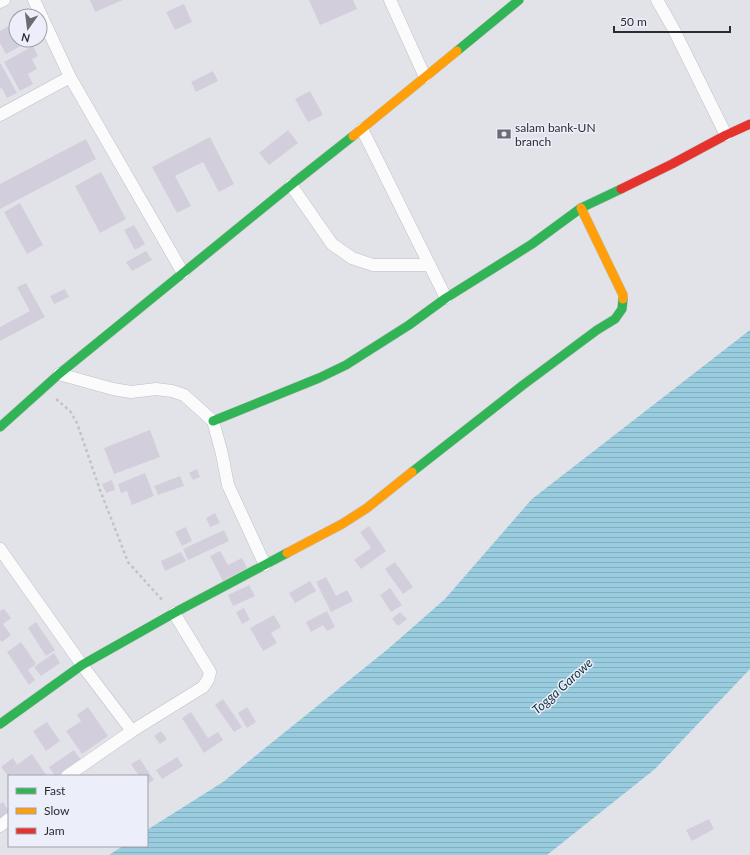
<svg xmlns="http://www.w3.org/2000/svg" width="750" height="855" font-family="Lato,sans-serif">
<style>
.water{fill:url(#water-rules)}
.building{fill:#d3cedb}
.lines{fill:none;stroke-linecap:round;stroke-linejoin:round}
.street-casing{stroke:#bfc0c5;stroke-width:13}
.fast-casing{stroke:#bfc0c5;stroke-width:10}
.slow-casing{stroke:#bfc0c5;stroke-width:10}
.jam-casing{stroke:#bfc0c5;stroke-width:10}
.path{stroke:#c3c3c5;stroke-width:2.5;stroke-dasharray:3 3;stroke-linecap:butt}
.street{stroke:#fbfbfc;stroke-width:12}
.fast{stroke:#30b455;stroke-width:9}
.slow{stroke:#ff9f0a;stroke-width:9}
.jam{stroke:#e5322d;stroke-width:9}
.labels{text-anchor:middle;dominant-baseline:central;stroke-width:3;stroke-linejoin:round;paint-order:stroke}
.poi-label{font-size:12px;fill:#2b2b30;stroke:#eceefa;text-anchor:start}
.water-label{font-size:13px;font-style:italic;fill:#12353f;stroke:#eceefa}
</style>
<defs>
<pattern id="water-rules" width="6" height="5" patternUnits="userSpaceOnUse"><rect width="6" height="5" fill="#98ccde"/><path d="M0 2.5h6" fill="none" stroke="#83afbf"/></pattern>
</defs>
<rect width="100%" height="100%" fill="#e2e3e9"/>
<!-- water -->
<path class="water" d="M 750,330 L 750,669 L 655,769 L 547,855 L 109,855 L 123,846 L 147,846 L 147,830 L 223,782 L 388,649 L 445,599 L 532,499 Z"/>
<!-- building -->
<path class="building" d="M 90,0 L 123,0 L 95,12 Z
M 309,0 L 353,0 L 357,9 L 320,25 Z
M 184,4 L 192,22 L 175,30 L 166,12 Z
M 16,22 L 16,40 L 32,40 L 6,54 L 0,43 L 0,31 Z
M 33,46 L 38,56 L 32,59 L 37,69 L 28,74 L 33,84 L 20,91 L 4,62 Z
M 0,64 L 1,64 L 17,93 L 7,98 L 2,88 L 0,89 Z
M 213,71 L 218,81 L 196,92 L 191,82 Z
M 310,91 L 323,115 L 308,122 L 295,99 Z
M 288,130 L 298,143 L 269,165 L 259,153 Z
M 210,137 L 234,184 L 219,192 L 203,162 L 175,176 L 191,206 L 177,213 L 152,167 Z
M 86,139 L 96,159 L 0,209 L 0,184 Z
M 101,172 L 126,219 L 100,233 L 75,186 Z
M 20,203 L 43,245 L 27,254 L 4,212 Z
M 134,225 L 145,244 L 135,250 L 124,230 Z
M 146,251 L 152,260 L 132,271 L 126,262 Z
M 26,283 L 45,317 L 0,341 L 0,327 L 30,311 L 17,287 Z
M 65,289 L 69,297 L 54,304 L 50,296 Z
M 150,430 L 160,457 L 114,474 L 104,448 Z
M 197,469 L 200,477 L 193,480 L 189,473 Z
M 145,473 L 154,496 L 132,505 L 127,491 L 121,493 L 118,484 Z
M 180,476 L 184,486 L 158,495 L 154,486 Z
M 112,480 L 115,490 L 106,493 L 102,484 Z
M 215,513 L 220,523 L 210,527 L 206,518 Z
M 369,526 L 386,551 L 361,569 L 354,560 L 371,548 L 360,532 Z
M 186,527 L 192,541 L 182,546 L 175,532 Z
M 224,530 L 229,541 L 188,560 L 183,549 Z
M 220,551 L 228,565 L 242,558 L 247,568 L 223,581 L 210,556 Z
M 181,552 L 186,561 L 165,571 L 161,561 Z
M 395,562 L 413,587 L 403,594 L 385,569 Z
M 326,577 L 336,596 L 347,590 L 353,601 L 331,612 L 316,582 Z
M 310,581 L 316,591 L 295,603 L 289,593 Z
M 249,585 L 255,596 L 233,606 L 228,595 Z
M 390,588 L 402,605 L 391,612 L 380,595 Z
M 244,608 L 250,620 L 242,624 L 236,612 Z
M 4,609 L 11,618 L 3,624 L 11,635 L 2,642 L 0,640 L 0,611 Z
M 327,611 L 335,627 L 327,631 L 323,625 L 311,632 L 306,622 Z
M 400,612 L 407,619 L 398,626 L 392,619 Z
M 274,615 L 281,627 L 271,633 L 277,643 L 263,651 L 250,628 Z
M 36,622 L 55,650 L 46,656 L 28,628 Z
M 21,642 L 36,664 L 28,670 L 35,680 L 29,685 L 7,652 Z
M 54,653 L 60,663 L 41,676 L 34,667 Z
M 223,699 L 242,727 L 234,732 L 215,705 Z
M 88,707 L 108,736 L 82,754 L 66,731 L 81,721 L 77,715 Z
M 247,707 L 256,722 L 247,728 L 238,713 Z
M 191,712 L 208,738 L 218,732 L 223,740 L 204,753 L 182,718 Z
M 47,722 L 60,741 L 46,751 L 33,731 Z
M 161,731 L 167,739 L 160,744 L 154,736 Z
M 74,750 L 81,760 L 57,776 L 55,776 L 49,767 Z
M 32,754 L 47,776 L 9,776 L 9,777 L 1,767 L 13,758 L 17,765 Z
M 177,757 L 183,766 L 162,779 L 156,770 Z
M 140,759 L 154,780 L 147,784 L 147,776 L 139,776 L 131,764 Z
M 3,802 L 9,812 L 9,813 L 0,820 L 0,804 Z
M 709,819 L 714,829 L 692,841 L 686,830 Z"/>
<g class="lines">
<defs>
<path id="street" d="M 34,0 L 70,77 L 183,273
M 390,0 L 425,77
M 657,0 L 673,28 L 726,135
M 0,2 L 4,0
M 0,115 L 70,77
M 362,129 L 446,298
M 291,185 L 332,244 L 352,258 L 373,265 L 430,265
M 59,374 L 113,389 L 131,392 L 156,389 L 172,391 L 184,395 L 213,421 L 222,454 L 228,485 L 265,565
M 0,549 L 82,665 L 132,731
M 67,776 L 132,731 L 203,687 L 208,680 L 210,672 L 174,613
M 0,826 L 9,819"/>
<path id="fast" d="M 457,51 L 519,0
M 213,421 L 319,378 L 346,365 L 409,325 L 446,298 L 532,244 L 581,208 L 621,189
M 0,427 L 59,374 L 291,185 L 353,136
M 412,472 L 523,385 L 597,330 L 615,319 L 622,309 L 623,299
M 0,724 L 82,665 L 174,613 L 287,553"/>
<path id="slow" d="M 353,136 L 457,51
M 581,208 L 623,295 L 623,299
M 287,553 L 342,524 L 367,508 L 412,472"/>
<path id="jam" d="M 621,189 L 672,164 L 726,135 L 750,124"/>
</defs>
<!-- street casing -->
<use href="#street" class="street-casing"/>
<!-- fast casing -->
<use href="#fast" class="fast-casing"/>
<!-- slow casing -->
<use href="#slow" class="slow-casing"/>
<!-- jam casing -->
<use href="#jam" class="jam-casing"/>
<!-- path -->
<path class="path" d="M 56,399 L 70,411 L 77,423 L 100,490 L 128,562 L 163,601"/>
<!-- street -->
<use href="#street" class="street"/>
<!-- fast -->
<use href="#fast" class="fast"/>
<!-- slow -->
<use href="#slow" class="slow"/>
<!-- jam -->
<use href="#jam" class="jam"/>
</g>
<!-- icons -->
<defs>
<symbol id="bank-bare" viewBox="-9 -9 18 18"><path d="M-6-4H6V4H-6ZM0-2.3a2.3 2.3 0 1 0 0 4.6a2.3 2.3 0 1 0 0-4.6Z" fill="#6b6b71" stroke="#eceefa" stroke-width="2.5" paint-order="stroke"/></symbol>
</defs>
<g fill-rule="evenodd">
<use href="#bank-bare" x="494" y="124" width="20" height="20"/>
</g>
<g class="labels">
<!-- poi labels -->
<g class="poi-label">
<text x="515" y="127">salam bank-UN<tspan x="515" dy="14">branch</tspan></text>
</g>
<!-- water labels -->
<g class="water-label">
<text transform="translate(562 686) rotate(-42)">Togga Garowe</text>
</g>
</g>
<!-- legend -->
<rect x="8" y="775" width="140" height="72" fill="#eceefa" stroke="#9fa0a9"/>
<rect x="16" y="788" width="20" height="6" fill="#30b455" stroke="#9fa0a9"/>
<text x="44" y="795" font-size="12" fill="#2b2b30">Fast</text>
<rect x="16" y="808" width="20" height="6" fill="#ff9f0a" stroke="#9fa0a9"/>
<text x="44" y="815" font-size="12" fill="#2b2b30">Slow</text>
<rect x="16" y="828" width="20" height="6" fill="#e5322d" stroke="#9fa0a9"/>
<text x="44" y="835" font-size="12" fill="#2b2b30">Jam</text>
<!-- north arrow -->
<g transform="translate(28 28) rotate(194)"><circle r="19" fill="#eceefa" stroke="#9fa0a9"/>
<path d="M0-3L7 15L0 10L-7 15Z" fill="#6b6b71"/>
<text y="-6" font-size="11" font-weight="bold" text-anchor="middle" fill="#2b2b30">N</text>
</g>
<!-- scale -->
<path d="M614 26v6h116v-6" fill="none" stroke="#2b2b30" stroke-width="2"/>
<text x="620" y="26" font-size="12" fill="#2b2b30" stroke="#eceefa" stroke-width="3" paint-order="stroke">50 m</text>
</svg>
